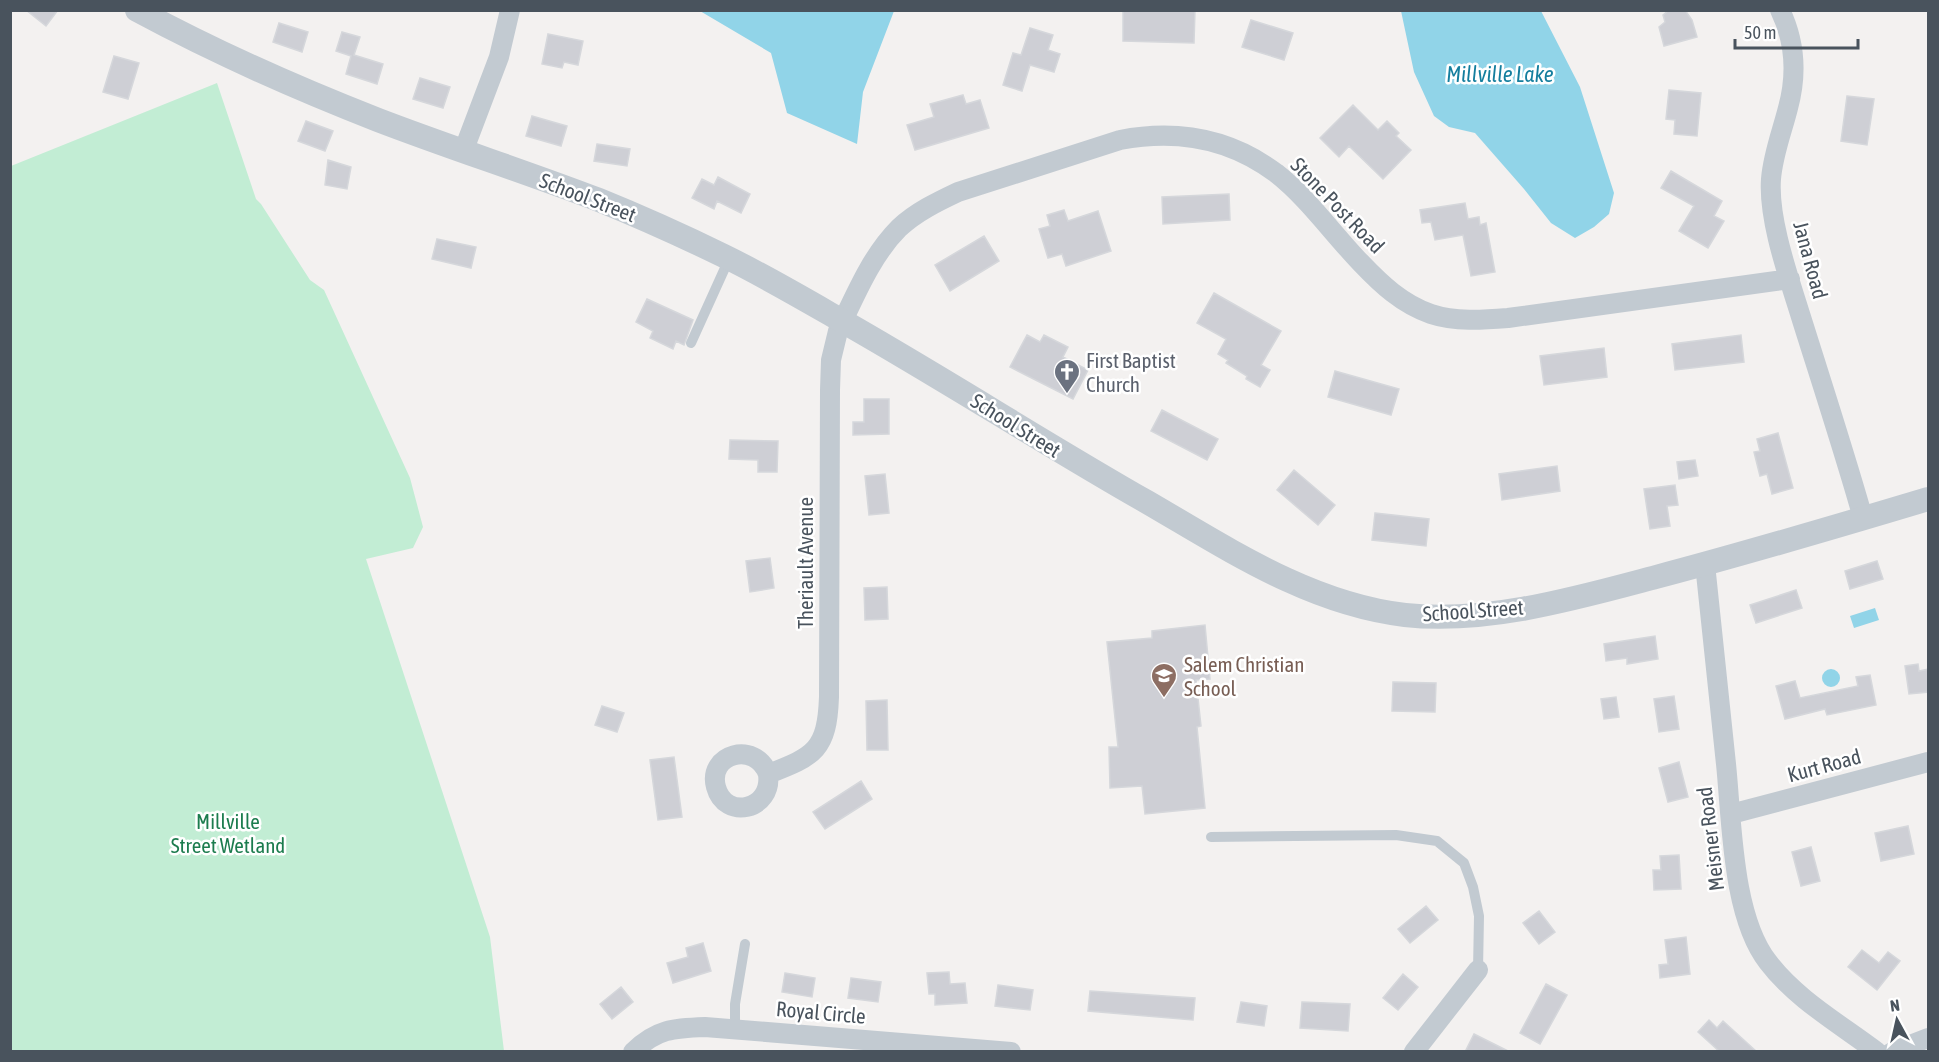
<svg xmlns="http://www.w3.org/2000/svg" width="1939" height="1062" font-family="'Asap Condensed',sans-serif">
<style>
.green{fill:#c2edd4}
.water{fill:#91d4e8}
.building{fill:#cecfd5;stroke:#d5d7db;stroke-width:1.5}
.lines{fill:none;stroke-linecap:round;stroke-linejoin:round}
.service{stroke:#c2cad1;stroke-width:10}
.minor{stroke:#c2cad1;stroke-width:20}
.tertiary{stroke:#c2cad1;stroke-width:24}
.labels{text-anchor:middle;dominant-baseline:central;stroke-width:5;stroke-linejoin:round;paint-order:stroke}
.street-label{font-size:21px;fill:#49535d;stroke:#fff}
.worship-label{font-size:21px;fill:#5b616d;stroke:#fff;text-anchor:start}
.education-label{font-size:21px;fill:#785e54;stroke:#fff;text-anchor:start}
.park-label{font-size:21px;fill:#1c7c4e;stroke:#fff}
.water-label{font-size:22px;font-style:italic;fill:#147e9e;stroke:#fff}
</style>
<rect width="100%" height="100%" fill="#f3f1f0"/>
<!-- green -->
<path class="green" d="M 217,83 L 256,199 L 261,204 L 310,280 L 324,290 L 410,478 L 423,527 L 413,548 L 366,559 L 490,937 L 504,1051 L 11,1051 L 11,166 Z"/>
<!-- water -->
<path class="water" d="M 700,11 L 894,11 L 863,92 L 857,144 L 787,113 L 771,53 Z
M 1401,11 L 1541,11 L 1580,87 L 1614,193 L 1609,214 L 1594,227 L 1575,238 L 1551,223 L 1524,189 L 1475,133 L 1449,127 L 1434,116 L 1414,72 Z
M 1875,608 L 1879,620 L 1854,628 L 1850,616 Z
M1822 678a9 9 0 1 1 18 0a9 9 0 1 1-18 0Z"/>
<!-- building -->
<path class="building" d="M 26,10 L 58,10 L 46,26 Z
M 1123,10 L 1195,10 L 1194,43 L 1123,41 Z
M 1669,10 L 1685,10 L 1692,20 L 1697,37 L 1664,46 L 1659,27 L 1665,22 L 1663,15 Z
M 1251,20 L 1293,33 L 1284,60 L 1242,47 Z
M 279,23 L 308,32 L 302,52 L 273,42 Z
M 1030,28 L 1053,35 L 1048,50 L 1060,54 L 1054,72 L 1030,65 L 1022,91 L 1003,85 L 1013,53 L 1021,55 Z
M 342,32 L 360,37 L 354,55 L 383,64 L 377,84 L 346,74 L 351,56 L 336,51 Z
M 548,34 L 583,41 L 578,65 L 564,62 L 562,68 L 542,64 Z
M 114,56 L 139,63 L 128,99 L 103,92 Z
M 420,78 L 450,87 L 443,108 L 413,99 Z
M 1669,90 L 1701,93 L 1697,136 L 1674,134 L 1675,120 L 1666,119 Z
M 963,95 L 966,104 L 980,100 L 989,128 L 915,150 L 907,125 L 934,117 L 930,104 Z
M 1847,96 L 1874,99 L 1867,145 L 1841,141 Z
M 1353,105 L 1378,130 L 1387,121 L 1399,133 L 1396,136 L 1411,150 L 1383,179 L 1349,146 L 1339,157 L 1320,138 Z
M 532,116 L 567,126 L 561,146 L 526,136 Z
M 306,121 L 333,131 L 325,151 L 298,141 Z
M 597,144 L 630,149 L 627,166 L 594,161 Z
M 328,160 L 351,167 L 347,189 L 325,185 Z
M 1671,171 L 1722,201 L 1714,216 L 1724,221 L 1708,248 L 1679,231 L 1694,206 L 1661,188 Z
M 718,177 L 750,194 L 741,213 L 717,201 L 714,209 L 692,198 L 702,179 L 714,185 Z
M 1229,194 L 1230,220 L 1163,224 L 1162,197 Z
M 1465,203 L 1468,219 L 1479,217 L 1480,225 L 1486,223 L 1495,272 L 1471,276 L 1463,235 L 1435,240 L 1431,222 L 1422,223 L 1420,210 Z
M 1064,210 L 1068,221 L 1098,211 L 1111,251 L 1066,266 L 1062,254 L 1048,258 L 1039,229 L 1050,226 L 1047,215 Z
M 984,236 L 999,261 L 950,291 L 935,265 Z
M 437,239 L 476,247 L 471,268 L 432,259 Z
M 1214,293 L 1281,331 L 1261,365 L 1270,370 L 1260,387 L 1246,379 L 1247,376 L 1226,363 L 1228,360 L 1218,354 L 1226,339 L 1197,323 Z
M 647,299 L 693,320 L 684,345 L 676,341 L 673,349 L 650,338 L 653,331 L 636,322 Z
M 1027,335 L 1040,342 L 1044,335 L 1068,347 L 1063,357 L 1088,370 L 1073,399 L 1010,367 Z
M 1741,335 L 1744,362 L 1675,370 L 1672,344 Z
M 1604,348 L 1607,377 L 1544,385 L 1540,356 Z
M 1335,371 L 1399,389 L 1391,415 L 1328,397 Z
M 864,399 L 889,399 L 889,434 L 853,435 L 853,422 L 864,422 Z
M 1162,410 L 1218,439 L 1207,460 L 1151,431 Z
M 1778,433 L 1793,488 L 1772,494 L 1767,474 L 1760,476 L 1754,452 L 1760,451 L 1757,439 Z
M 730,440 L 778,441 L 777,472 L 758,472 L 758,460 L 729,459 Z
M 1695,460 L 1698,476 L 1679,479 L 1677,462 Z
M 1557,466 L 1560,491 L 1502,500 L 1499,474 Z
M 1294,470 L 1335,505 L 1318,525 L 1277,490 Z
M 885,474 L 889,513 L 869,515 L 865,476 Z
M 1675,485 L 1678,505 L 1667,506 L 1670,526 L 1650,529 L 1644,489 Z
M 1375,513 L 1429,519 L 1426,546 L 1372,540 Z
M 770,558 L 774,588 L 750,592 L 746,561 Z
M 1877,561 L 1883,579 L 1850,589 L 1845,571 Z
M 887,587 L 888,619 L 865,620 L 864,588 Z
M 1796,590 L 1802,608 L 1756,623 L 1750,605 Z
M 1205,625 L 1210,679 L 1196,680 L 1201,726 L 1197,727 L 1205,808 L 1145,814 L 1142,786 L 1110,788 L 1109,747 L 1118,747 L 1107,642 L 1152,638 L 1152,631 Z
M 1655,636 L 1658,659 L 1627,664 L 1627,658 L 1606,661 L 1604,644 Z
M 1918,664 L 1919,671 L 1929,669 L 1929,692 L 1909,694 L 1905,666 Z
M 1870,675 L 1876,705 L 1827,715 L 1825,709 L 1785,719 L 1776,686 L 1795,681 L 1800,698 L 1858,686 L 1856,677 Z
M 1393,682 L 1436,683 L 1435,712 L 1392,711 Z
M 1674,696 L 1679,729 L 1659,732 L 1654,699 Z
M 1616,697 L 1619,717 L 1604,719 L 1601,699 Z
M 887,700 L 888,750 L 867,750 L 866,701 Z
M 602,706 L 624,713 L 617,732 L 595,725 Z
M 674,757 L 682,817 L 658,820 L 650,760 Z
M 1679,762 L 1688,797 L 1668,802 L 1659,768 Z
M 861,781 L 872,799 L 825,829 L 813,812 Z
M 1908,826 L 1914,854 L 1881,861 L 1875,833 Z
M 1811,847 L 1820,881 L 1801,886 L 1792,852 Z
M 1679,855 L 1681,889 L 1654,890 L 1653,870 L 1661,870 L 1660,856 Z
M 1426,906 L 1438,920 L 1410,943 L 1398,929 Z
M 1539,911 L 1555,932 L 1539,944 L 1523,923 Z
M 1686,937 L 1690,974 L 1660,978 L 1659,965 L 1668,964 L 1665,940 Z
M 703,943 L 711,971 L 673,983 L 667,963 L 688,957 L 686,948 Z
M 1862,950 L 1879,963 L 1888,952 L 1900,961 L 1877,990 L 1848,967 Z
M 949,972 L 950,984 L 965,983 L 967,1003 L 935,1005 L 935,994 L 929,994 L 927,973 Z
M 785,973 L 815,978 L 812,997 L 782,992 Z
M 1403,974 L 1418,987 L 1398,1010 L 1383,998 Z
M 851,978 L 881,982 L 878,1002 L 848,998 Z
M 1546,984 L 1567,995 L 1540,1044 L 1520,1033 Z
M 998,985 L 1033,990 L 1030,1010 L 995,1006 Z
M 621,987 L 633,1002 L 612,1019 L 600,1004 Z
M 1090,991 L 1195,998 L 1193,1020 L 1088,1011 Z
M 1241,1002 L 1267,1006 L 1264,1026 L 1237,1022 Z
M 1302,1002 L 1350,1004 L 1348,1031 L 1300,1028 Z
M 1709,1020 L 1717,1028 L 1723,1021 L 1757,1052 L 1720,1052 L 1698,1032 Z
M 1474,1034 L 1510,1052 L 1465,1052 Z"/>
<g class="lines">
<!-- service -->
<path class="service" d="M 691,343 L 729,259
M 1211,837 L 1396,835 L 1437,841 L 1464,863 L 1473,887 L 1479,916 L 1478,970
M 735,1030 L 735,1004 L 745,944"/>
<!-- minor -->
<path class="minor" d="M 1780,10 C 1795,41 1797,75 1788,108 C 1782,132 1773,154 1771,179 C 1768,220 1789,278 1801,317 C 1822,384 1844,451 1863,518
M 463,152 L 499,57 L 510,10
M 1705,564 C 1712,631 1719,697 1726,764 C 1732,822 1732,916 1768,962 C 1796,999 1840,1024 1877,1052
M 768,774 C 773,810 725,821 716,787 C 707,754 755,740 768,774 C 815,756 827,750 829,697 L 830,390 L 831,360 L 838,331 C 855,296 871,256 899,228 C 916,212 937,202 958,192 L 1120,140 C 1177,129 1229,138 1276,173 C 1308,198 1333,234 1361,263 C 1381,284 1402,304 1431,314 C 1455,322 1483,320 1508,318 L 1790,279
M 1731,814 L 1928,762
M 633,1052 C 656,1029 674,1028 705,1027 L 1011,1052
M 1414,1052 L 1478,970
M 1892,1052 L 1928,1038"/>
<!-- tertiary -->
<path class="tertiary" d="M 137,10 C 215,52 296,88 378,120 C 451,148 526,172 599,200 C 641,217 683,236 724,256 C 765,276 804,299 844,322 C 946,380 1045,444 1147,502 C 1228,549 1310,604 1405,615 C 1487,624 1577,598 1656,577 C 1747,553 1838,526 1928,499"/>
</g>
<!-- icons -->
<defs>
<symbol id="church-pin" viewBox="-11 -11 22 30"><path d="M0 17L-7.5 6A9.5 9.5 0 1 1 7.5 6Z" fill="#6b7280" stroke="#fff"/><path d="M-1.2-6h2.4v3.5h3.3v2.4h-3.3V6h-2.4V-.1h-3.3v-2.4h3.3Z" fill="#fff"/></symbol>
<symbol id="school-pin" viewBox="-11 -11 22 30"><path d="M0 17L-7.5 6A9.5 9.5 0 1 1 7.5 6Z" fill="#8d6e63" stroke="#fff"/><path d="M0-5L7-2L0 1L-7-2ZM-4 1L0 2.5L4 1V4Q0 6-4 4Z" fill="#fff"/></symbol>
</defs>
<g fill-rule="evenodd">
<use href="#church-pin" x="1052" y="357" width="30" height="40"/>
<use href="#school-pin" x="1149" y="661" width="30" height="40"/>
</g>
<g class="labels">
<!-- street labels -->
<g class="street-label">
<text transform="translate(588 197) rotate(21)">School Street</text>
<text transform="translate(1338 205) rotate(46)">Stone Post Road</text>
<text transform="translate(1811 260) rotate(75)">Jana Road</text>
<text transform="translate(1016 425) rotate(32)">School Street</text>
<text transform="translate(805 563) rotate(-90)">Theriault Avenue</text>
<text transform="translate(1473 610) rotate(-4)">School Street</text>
<text transform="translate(1824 765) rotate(-15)">Kurt Road</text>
<text transform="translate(1710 839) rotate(-97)">Meisner Road</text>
<text transform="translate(821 1012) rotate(5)">Royal Circle</text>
</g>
<!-- worship labels -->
<g class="worship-label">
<text x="1086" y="360">First Baptist<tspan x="1086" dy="24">Church</tspan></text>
</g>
<!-- education labels -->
<g class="education-label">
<text x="1184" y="664">Salem Christian<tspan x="1184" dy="24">School</tspan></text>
</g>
<!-- park labels -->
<g class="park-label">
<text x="228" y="821">Millville<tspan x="228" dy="24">Street Wetland</tspan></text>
</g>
<!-- water labels -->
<g class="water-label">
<text x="1500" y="74">Millville Lake</text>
</g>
</g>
<!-- border -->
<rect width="1939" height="1062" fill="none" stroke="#49535d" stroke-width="24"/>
<!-- north arrow -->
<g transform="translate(1897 1020) rotate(352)" stroke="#ffffff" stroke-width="4.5" paint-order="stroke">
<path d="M0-4.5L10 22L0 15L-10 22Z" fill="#49535d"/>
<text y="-9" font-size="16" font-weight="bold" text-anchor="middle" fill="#49535d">N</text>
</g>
<!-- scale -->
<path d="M1735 39v9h123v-9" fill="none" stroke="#49535d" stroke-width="3"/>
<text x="1744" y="39" font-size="18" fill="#49535d" stroke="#ffffff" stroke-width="4.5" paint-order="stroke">50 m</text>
</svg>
